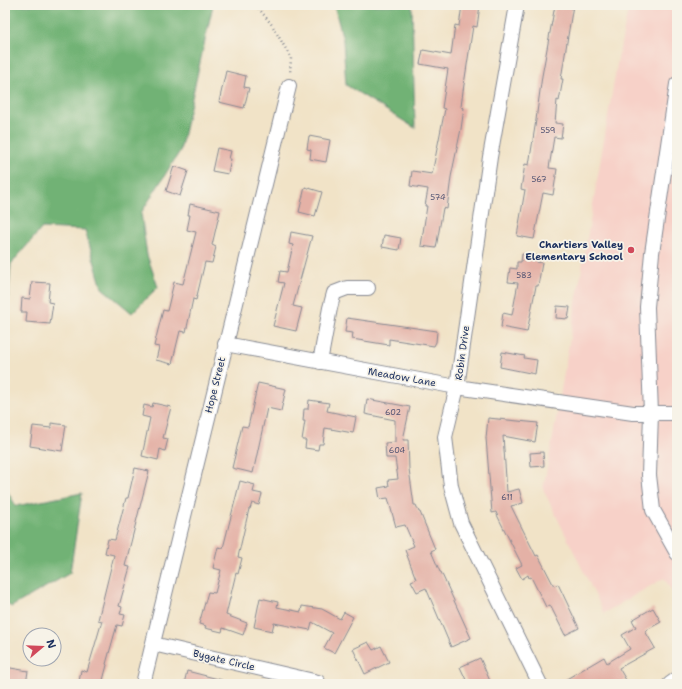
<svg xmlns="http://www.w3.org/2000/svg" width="682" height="689" font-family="'Shantell Sans',sans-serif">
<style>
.built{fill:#f7d1c8}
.forest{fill:#71b274;stroke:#467069}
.building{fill:#e4b1a6}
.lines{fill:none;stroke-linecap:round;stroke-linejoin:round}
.minor-casing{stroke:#868992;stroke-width:16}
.path{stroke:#868992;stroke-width:2.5;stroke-dasharray:1 3;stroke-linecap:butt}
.minor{stroke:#fff;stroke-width:14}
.poi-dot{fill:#d1495b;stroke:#f7f3e8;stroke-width:1.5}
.labels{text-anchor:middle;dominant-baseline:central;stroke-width:3.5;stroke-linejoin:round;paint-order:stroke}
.number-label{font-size:8px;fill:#4d5070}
.poi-label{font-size:10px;font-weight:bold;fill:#1b2f5e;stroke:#f7f3e8;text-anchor:end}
.street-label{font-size:10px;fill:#1b2f5e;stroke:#f7f3e8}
</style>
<rect width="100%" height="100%" fill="#f7f3e8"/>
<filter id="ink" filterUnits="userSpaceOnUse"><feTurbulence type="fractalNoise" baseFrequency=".025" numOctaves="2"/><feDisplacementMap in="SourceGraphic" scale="8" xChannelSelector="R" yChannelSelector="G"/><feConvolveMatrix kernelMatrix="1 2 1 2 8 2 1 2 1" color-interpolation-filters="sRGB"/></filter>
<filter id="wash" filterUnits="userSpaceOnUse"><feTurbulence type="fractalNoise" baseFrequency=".012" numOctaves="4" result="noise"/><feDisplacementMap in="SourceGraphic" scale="16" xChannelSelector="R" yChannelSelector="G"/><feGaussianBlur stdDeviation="0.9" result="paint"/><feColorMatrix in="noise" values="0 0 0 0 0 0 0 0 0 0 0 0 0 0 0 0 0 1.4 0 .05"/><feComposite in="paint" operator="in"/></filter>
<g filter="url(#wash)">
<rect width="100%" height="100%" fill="#f1e3c7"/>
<!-- built -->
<path class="built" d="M 629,5 L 677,5 L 677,599 L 664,578 L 604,613 L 543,489 L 553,437 L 617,64 Z"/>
<!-- forest -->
<path class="forest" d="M 5,5 L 213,5 L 180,151 L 141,213 L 147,255 L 158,287 L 132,313 L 102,288 L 85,230 L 42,228 L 11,264 L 5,349 Z
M 334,5 L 412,5 L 415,128 L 346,85 L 343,40 Z
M 5,487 L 16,506 L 82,493 L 70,573 L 11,607 L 5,601 Z"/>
<g id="blocks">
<!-- building -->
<path class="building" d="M 462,5 L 480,5 L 477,27 L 473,26 L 463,91 L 461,107 L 464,108 L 461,129 L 451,177 L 447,209 L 443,208 L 436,248 L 421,246 L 427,206 L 425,206 L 428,189 L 410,186 L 412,171 L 432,174 L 445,109 L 442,108 L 448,69 L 420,64 L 423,50 L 451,55 L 455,25 L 459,26 Z
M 555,5 L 573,5 L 561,79 L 563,79 L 559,101 L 557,100 L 555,123 L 563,124 L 561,138 L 554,137 L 549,168 L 557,169 L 553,195 L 543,193 L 534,239 L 517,236 L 525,190 L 521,189 L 525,164 L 529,165 L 536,120 L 542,76 Z
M 226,71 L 246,76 L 244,87 L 249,88 L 244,108 L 219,102 Z
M 309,136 L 330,140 L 326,162 L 310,159 L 311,150 L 307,149 Z
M 217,148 L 231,151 L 229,159 L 231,159 L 228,174 L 212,171 Z
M 174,166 L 188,171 L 180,196 L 166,191 Z
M 305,187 L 322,192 L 315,216 L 299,212 Z
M 190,204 L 220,211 L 212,245 L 216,247 L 212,263 L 205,262 L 196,300 L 193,299 L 186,332 L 180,331 L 172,364 L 156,360 L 159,347 L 154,346 L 163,310 L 167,311 L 174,282 L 183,284 L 196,232 L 187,230 L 190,215 L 188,215 Z
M 291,232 L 312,236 L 293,306 L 302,308 L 296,331 L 273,326 L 284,283 L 278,282 L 280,271 L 287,272 L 293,245 L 289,244 Z
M 384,235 L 401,238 L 399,250 L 382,247 Z
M 522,254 L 538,256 L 537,262 L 542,263 L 538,286 L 536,286 L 527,332 L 501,327 L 503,313 L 512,315 L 518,283 L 508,282 L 510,268 L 517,269 L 517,262 L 521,262 Z
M 32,282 L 50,283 L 48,302 L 53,303 L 50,324 L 26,322 L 27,312 L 21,312 L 22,298 L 30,299 Z
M 557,306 L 570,307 L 568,319 L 556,318 Z
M 347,318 L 437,331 L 436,342 L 434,346 L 389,339 L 389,345 L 352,339 L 353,333 L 345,332 Z
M 502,352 L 525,356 L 524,358 L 537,360 L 535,374 L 500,367 Z
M 258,383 L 286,389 L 281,411 L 267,408 L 253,473 L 232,468 L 242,426 L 248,427 Z
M 367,399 L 410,407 L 403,440 L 408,440 L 409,469 L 414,505 L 416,505 L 419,512 L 420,512 L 435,549 L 431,551 L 440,572 L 441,572 L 471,638 L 451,647 L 426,588 L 417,592 L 411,581 L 416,579 L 405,550 L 414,546 L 405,525 L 396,527 L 388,498 L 380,499 L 378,488 L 389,486 L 388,480 L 398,479 L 395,458 L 386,458 L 385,443 L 395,442 L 395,420 L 365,414 Z
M 309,400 L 329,403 L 327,411 L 356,417 L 353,433 L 325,428 L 323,444 L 319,444 L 318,450 L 305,448 L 306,440 L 302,440 L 305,421 L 303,421 L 304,409 L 308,409 Z
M 153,403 L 171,407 L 163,438 L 168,439 L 165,451 L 160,449 L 158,460 L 142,456 L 150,418 L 142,416 L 144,405 L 152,407 Z
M 488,418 L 538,423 L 535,442 L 503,436 L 507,492 L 519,489 L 523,503 L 511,506 L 536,556 L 538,555 L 554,586 L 558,584 L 579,628 L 565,635 L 550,605 L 546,607 L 531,577 L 529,578 L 528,575 L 522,579 L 516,568 L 522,565 L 498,517 L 496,512 L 492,513 L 486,438 Z
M 51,423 L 66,425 L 62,451 L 30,446 L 33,426 L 51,428 Z
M 543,452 L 544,466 L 531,467 L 530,453 Z
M 135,468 L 149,471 L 125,566 L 130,567 L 119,606 L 122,607 L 120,614 L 125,615 L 122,626 L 117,625 L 106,664 L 107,665 L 102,684 L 90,684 L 79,682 L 81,670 L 87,672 L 102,621 L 98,620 L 114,555 L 105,553 L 108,539 L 115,540 L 126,498 L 128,498 Z
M 240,481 L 255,485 L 253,492 L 262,494 L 259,505 L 252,503 L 250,509 L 249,509 L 238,557 L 242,558 L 238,574 L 236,573 L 226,615 L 247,623 L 243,635 L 223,628 L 222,632 L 205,628 L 206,626 L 199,624 L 208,592 L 215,593 L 221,570 L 213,568 L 218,547 L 223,548 Z
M 260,598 L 278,602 L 277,607 L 301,612 L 302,606 L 322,609 L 340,619 L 344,612 L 353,617 L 334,653 L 324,648 L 332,633 L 312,622 L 310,630 L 274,623 L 272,631 L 254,627 Z
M 653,608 L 661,622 L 645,631 L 655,648 L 619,668 L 626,680 L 620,684 L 558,684 L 604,657 L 607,663 L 630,649 L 622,635 L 636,627 L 632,620 Z
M 368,642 L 373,650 L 381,646 L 389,662 L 365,674 L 353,649 Z
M 480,658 L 490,681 L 483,684 L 468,684 L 460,667 Z
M 5,667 L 28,671 L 26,684 L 5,684 Z
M 187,671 L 222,680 L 221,684 L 184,684 Z"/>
</g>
</g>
<g filter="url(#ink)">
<use href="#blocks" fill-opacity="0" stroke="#868992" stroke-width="1"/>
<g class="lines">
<defs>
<path id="minor" d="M 517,5 L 490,157 L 457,387 L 445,437 L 451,486 L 461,523 L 540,684
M 677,84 L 652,253 L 647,307 L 651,413 L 677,413
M 225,344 L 457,387 L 633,413 L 651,413 L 649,475 L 653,510 L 677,553
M 320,362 L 330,308 L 334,293 L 347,288 L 368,288
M 153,644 L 318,682
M 143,684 L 289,86
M 670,684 L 677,679"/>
</defs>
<!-- minor casing -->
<use href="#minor" class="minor-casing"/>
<!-- path -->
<path class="path" d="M 256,5 L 272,25 L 291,58 L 290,74"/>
<!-- minor -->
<use href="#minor" class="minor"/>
</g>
</g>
<!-- markers -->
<circle class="poi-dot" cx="631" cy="250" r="4"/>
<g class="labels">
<!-- number labels -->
<g class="number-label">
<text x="548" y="130">559</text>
<text x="539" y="179">567</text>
<text x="438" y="197">574</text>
<text x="524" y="275">583</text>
<text x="393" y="412">602</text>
<text x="397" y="450">604</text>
<text x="507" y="497">611</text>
</g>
<!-- poi labels -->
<g class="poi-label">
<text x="623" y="244">Chartiers Valley<tspan x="623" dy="12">Elementary School</tspan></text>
</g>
<!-- street labels -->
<g class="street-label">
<text transform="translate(462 353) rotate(-82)">Robin Drive</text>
<text transform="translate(402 377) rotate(10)">Meadow Lane</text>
<text transform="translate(215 385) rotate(-76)">Hope Street</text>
<text transform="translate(224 660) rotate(13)">Bygate Circle</text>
</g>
</g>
<!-- margin -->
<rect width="682" height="689" fill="none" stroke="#f7f3e8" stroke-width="20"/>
<!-- north arrow -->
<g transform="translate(42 647) rotate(71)"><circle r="19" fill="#f7f3e8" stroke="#9fa5b1"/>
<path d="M0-3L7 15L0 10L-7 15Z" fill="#d1495b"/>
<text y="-6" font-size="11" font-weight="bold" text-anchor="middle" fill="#1b2f5e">N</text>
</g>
</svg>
